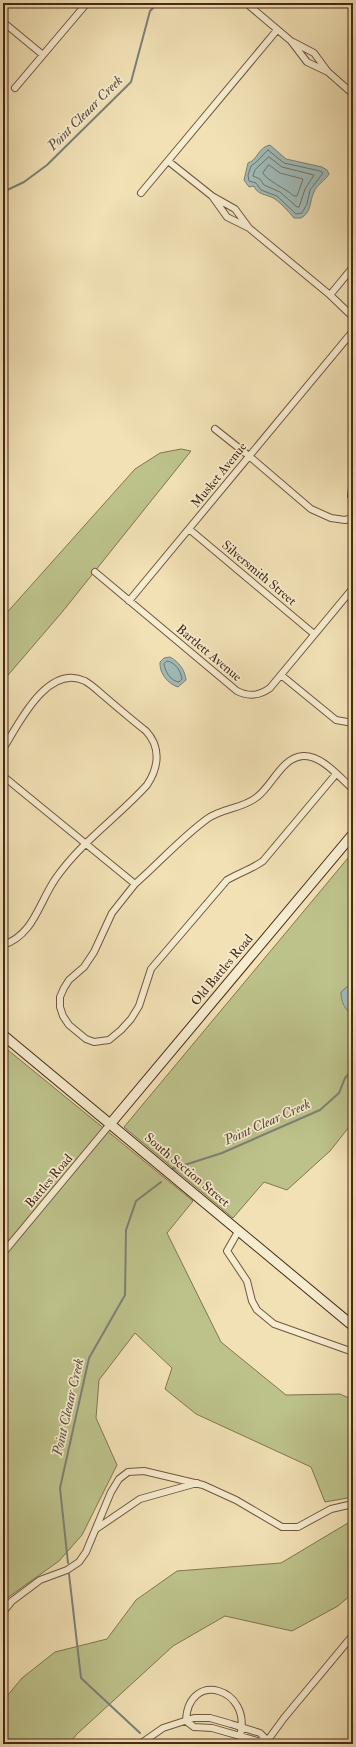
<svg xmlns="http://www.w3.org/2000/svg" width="356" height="1747" font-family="'IM FELL Double Pica',serif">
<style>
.green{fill:#bdc28b;stroke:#827550}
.water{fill:#9fbbb8;stroke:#7c8077}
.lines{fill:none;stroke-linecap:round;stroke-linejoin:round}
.shore{stroke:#747267;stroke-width:1}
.stream{stroke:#7c8077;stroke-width:2}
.street-casing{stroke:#72563e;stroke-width:8}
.secondary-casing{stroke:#482816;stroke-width:11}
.street{stroke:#f6eccf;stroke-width:6}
.secondary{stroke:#f6eccf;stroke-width:9}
.labels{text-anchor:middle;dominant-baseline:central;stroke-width:3.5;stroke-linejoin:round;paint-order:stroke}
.street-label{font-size:13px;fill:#482816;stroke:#f6eccf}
.water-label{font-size:14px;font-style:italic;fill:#5e4d3e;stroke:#f6eccf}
</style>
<rect width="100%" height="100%" fill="#f1e1b5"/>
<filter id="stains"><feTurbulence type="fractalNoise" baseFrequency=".005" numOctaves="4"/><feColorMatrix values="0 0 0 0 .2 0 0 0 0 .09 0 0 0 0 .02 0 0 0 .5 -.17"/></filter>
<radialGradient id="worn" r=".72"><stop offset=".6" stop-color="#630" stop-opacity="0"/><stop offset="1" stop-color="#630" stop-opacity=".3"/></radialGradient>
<!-- green -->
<path class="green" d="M 181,449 L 191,451 L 63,611 L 3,681 L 3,617 L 135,469 L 160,453 Z
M 353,852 L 353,982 L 341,992 L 347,1010 L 353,1016 L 353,1122 L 330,1151 L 287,1190 L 264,1182 L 233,1218 L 124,1127 Z
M 3,1046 L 193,1201 L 167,1233 L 221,1342 L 286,1395 L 340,1394 L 353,1400 L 353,1497 L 325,1502 L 311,1467 L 196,1414 L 165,1389 L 172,1368 L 135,1333 L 99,1380 L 96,1418 L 117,1465 L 82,1535 L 59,1561 L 3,1601 Z
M 353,1520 L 353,1593 L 338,1606 L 292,1631 L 225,1616 L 173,1646 L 77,1734 L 69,1744 L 3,1744 L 3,1701 L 22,1678 L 55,1652 L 107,1639 L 136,1600 L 177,1571 L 281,1563 Z"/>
<!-- water -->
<path class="water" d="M 270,145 L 286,159 L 322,167 L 327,170 L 329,174 C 325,181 317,184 314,192 C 309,202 312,212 301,218 L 294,218 C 288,211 282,204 275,199 C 267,194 257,195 254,186 L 249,187 L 244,180 L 248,163 C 249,162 252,162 253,160 C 258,156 260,147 270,145 Z
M 170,657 C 179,662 185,670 186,680 L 178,687 C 168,684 159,673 160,662 L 164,658 Z
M 353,982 L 353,1016 C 345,1009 341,1003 341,992 Z"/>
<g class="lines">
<!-- shore -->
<path class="shore" d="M 268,150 L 284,163 L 320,171 L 323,173 L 310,190 L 307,204 L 302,213 L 296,214 L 277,196 L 261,190 L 256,183 L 249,181 L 248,175 L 251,166 C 258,162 262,155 268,150 Z
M 269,157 L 282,167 L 314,175 L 305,189 L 299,207 L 297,207 L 280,192 L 264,185 L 260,179 L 253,176 L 255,170 Z
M 269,165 L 280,173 L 303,179 L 297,196 L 294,196 C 285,188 267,181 263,173 Z
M 167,661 C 175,662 181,671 182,679 L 179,682 C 171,681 165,672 164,664 Z"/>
<!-- stream -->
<path class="stream" d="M 3,192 L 24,182 L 47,165 L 131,82 L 150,11 L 158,3
M 172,1169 L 222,1153 L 320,1110 L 339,1093 L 345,1078 L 353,1069
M 68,1563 L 60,1488 L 89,1358 L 125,1295 L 126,1230 L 136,1201 L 161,1182
M 69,1574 L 81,1678 L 140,1733"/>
<defs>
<path id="street" d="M 246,3 L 291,41 L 307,62 L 328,72
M 3,22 L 43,55
M 293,42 L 314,53 L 328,72 L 353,94
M 15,88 L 87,3
M 168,161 L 212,196
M 141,193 L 277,30
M 249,228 L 235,209 L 212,196 L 227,217 L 249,228 L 330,295 L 353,317
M 330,295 L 353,267
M 215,429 L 249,456 L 311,509 L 331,518 L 345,520 L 353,518
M 353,480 L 351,496 L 353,500
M 189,529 L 314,634
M 95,572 L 237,691 C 249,697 259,696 270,688 L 353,588
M 129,601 L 353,331
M 281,675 L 336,720 L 353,723
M 3,749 C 18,725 47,663 85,681 C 92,685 98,691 104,696 C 118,708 132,720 146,731 C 161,747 159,767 147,785 C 118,817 81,842 56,878 C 39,902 34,935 3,945
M 3,776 L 135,884 C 159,863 181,838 207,819 C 222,808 242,809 257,797 C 272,786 282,757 303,756 C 322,755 340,778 353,789
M 135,884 L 112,913 L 94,952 L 84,967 L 69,980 L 64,988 L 60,997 L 60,1007 L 63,1016 L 69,1025 L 86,1039 L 94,1042 L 109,1040 L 121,1030 L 131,1019 L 139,1006 L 151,969 L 227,880 C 239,873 252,869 263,861 L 336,774
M 239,1230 L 227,1251 L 247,1281 L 252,1301 L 257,1310 L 274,1324 L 353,1352
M 3,1253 L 111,1123
M 96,1529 L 140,1499 L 197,1483
M 3,1612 L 12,1601 L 40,1580 L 67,1570 L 79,1562 L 86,1552 L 111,1492 L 119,1479 L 128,1472 L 144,1471 L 203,1485 L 236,1500 L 282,1527 L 298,1527 L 331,1509 L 353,1504
M 186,1721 C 188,1669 253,1688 240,1736
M 186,1721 L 194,1727 L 212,1728 L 257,1741 L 267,1740
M 140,1744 L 163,1728 L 194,1718 L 210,1718 L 231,1724 L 260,1733 L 267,1740
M 265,1744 L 284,1718 L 353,1635"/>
<path id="secondary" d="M 3,1035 L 353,1326
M 111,1123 L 353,834"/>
</defs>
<!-- street casing -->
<use href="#street" class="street-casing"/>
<!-- secondary casing -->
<use href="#secondary" class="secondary-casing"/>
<!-- street -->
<use href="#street" class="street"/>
<!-- secondary -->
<use href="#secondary" class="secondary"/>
</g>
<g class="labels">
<!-- street labels -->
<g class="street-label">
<text transform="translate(219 475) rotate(-51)">Musket Avenue</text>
<text transform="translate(259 573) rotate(40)">Silversmith Street</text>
<text transform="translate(209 653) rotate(40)">Bartlett Avenue</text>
<text transform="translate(222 970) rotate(-50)">Old Battles Road</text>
<text transform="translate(187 1170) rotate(40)">South Section Street</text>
<text transform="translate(49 1181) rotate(-50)">Battles Road</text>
</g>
<!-- water labels -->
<g class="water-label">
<text transform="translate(85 113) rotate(-45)">Point Cleaar Creek</text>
<text transform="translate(267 1122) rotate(-24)">Point Clear Creek</text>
<text transform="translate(68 1407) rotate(-77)">Point Cleaar Creek</text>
</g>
</g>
<!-- margin -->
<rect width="356" height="1747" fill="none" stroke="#f1e1b5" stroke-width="16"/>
<rect x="4" y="4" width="348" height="1739" fill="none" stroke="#482816" stroke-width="2"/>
<rect x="8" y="8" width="340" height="1731" fill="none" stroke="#482816"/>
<rect width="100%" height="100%" filter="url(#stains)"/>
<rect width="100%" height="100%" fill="url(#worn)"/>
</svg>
